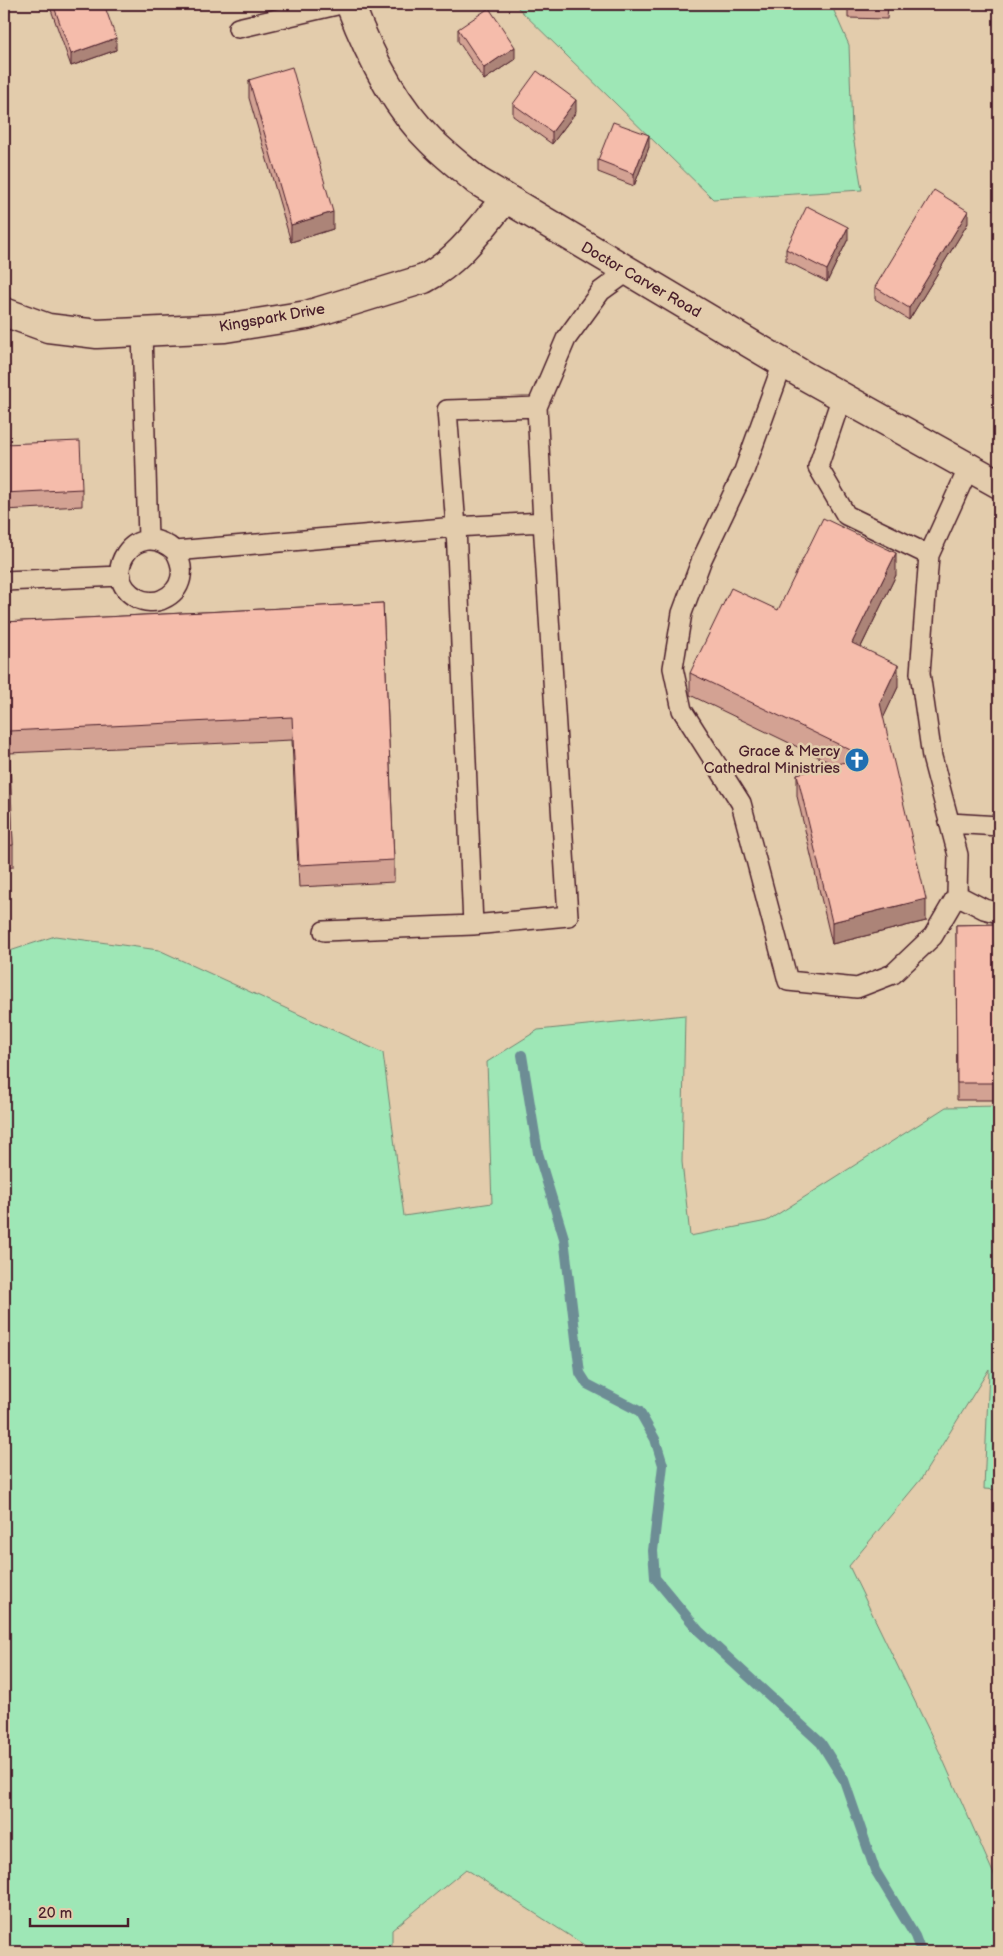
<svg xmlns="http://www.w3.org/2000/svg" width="1003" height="1956" font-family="'Balsamiq Sans',sans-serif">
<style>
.green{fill:#9ee7b6;stroke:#748370}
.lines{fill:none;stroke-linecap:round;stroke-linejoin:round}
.stream{stroke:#6d8d95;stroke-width:10}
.service-casing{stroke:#4a1f2b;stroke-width:22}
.minor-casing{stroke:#4a1f2b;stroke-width:31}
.service{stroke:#e3ccac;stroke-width:19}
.minor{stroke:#e3ccac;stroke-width:28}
.wall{fill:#d3a293;stroke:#4a1f2b}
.shaded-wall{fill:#ac8478;stroke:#4a1f2b}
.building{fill:#f5bcab;stroke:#4a1f2b}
.labels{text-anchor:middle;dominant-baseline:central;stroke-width:5;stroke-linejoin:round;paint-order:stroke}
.street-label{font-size:15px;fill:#4a1f2b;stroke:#e3ccac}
.poi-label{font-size:15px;fill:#4a1f2b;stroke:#e3ccac;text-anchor:end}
</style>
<rect width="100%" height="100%" fill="#e3ccac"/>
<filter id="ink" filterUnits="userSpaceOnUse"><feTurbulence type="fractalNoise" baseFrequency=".02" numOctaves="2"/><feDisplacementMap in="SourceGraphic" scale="10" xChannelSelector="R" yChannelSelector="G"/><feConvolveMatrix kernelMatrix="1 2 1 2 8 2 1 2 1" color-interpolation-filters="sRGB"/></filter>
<g filter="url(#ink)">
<!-- green -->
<path class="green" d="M 514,4 L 831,4 L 849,45 L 852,130 L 862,190 L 713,199 Z
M 55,936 L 159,950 L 383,1053 L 404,1216 L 492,1203 L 487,1062 L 538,1030 L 685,1015 L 682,1162 L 690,1236 L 767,1221 L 946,1107 L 999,1106 L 999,1490 L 984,1489 L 989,1369 L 921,1479 L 849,1566 L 940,1753 L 999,1886 L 999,1952 L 595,1952 L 466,1869 L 392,1930 L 392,1952 L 4,1952 L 4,953 Z"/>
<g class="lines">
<!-- stream -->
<path class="stream" d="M 522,1055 L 538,1153 L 564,1238 L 580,1373 L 587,1384 L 639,1411 L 655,1439 L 663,1465 L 653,1551 L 655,1578 L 699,1631 L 821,1743 L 844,1780 L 875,1870 L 915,1936 L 921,1952"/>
<defs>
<path id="service" d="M 238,28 L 341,4
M 142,332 L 148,539
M 783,363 L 744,471 L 702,559 L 682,613 L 673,668 L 682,710 L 741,803 L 788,981 L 857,988 L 893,974 L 933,936 L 957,895 L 958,855 L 932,757 L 920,673 L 929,555
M 842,396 L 818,467 L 846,515 L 929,555 L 969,467
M 537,407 L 566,339 L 601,291 L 627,272
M 175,551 C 186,569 183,590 163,599 C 156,603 144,602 137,598 C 97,577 135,515 175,551 L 456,527 L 543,522 L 537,407 L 447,410 L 456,527 L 473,925 L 324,931
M 4,581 L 121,576
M 950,823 L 999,826
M 957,895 L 984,909 L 999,913
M 473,925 L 568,916 L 543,522"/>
<path id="minor" d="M 350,4 C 368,52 394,105 431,141 C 445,155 462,168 477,181 L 805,376 L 999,484
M 4,312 L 48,328 L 97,334 L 225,328 L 307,315 L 424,279 C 458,261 480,229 505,199"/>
</defs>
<!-- service casing -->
<use href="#service" class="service-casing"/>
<!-- minor casing -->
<use href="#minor" class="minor-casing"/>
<!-- service -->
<use href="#service" class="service"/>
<!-- minor -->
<use href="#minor" class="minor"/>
</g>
<!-- wall -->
<path class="wall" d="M 49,4 L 104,4 L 116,50 L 71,66 Z
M 848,4 L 888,4 L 887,19 L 848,18 Z
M 458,29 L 515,59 L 484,80 L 458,41 Z
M 249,80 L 333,229 L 291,242 L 249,98 Z
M 513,104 L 576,112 L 552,144 L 513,116 Z
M 649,147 L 634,186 L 598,172 L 598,160 Z
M 968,223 L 909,320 L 875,299 L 875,287 Z
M 848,239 L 827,282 L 786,261 L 786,249 Z
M 4,444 L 82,489 L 82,506 L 4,510 Z
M 896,575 L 861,647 L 898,687 L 883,718 L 926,921 L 832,944 L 797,796 L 797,774 L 835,765 L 690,695 L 690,673 L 778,610 Z
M 383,603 L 394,860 L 394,882 L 299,887 L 292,740 L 9,753 L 13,845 L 13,867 L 4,868 L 4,622 Z
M 999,924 L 999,1100 L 957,1100 L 956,925 Z"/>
<!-- shaded-wall -->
<path class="shaded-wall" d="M 116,38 L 116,50 L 71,66 L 71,54 Z
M 515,47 L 515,59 L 484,80 L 484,68 Z
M 576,100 L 576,112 L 552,144 L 552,132 Z
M 649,135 L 649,147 L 634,186 L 634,174 Z
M 968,211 L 968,223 L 909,320 L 909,308 Z
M 333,212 L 333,229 L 291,242 L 291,225 Z
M 848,227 L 848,239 L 827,282 L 827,270 Z
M 896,553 L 896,575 L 852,665 L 852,643 Z
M 898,665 L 898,687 L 880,725 L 880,703 Z
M 926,899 L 926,921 L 832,944 L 832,922 Z"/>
<!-- building -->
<path class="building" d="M 53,4 L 104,4 L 116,38 L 71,54 Z
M 848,4 L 887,4 L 887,7 L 848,5 Z
M 489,8 L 515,47 L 484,68 L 458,29 Z
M 292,67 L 333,212 L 291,225 L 249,80 Z
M 537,71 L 576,100 L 552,132 L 513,104 Z
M 613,122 L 649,135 L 634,174 L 598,160 Z
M 934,190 L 968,211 L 909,308 L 875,287 Z
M 807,206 L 848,227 L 827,270 L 786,249 Z
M 80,441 L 82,489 L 4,493 L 4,444 Z
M 823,518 L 896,553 L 852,643 L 898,665 L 880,703 L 926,899 L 832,922 L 797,774 L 865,757 L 690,673 L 731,588 L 778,610 Z
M 383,603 L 394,860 L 299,865 L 292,717 L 9,731 L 13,845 L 4,846 L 4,622 Z
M 999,924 L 999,1083 L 957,1083 L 956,925 Z"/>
</g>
<!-- icons -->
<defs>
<symbol id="church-disc" viewBox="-11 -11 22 22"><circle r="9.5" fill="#1f6fb2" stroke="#e3ccac"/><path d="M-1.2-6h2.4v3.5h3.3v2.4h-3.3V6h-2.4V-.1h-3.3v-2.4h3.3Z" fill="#fff"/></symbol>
</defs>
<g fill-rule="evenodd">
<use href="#church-disc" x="843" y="746" width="28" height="28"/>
</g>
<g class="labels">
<!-- street labels -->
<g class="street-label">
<text transform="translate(641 280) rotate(30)">Doctor Carver Road</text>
<text transform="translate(272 318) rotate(-10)">Kingspark Drive</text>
</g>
<!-- poi labels -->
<g class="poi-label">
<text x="840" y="751">Grace &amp; Mercy<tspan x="840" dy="17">Cathedral Ministries</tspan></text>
</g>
</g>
<!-- margin -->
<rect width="1003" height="1956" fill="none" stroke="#e3ccac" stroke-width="20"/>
<rect x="10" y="10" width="983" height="1936" fill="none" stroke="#4a1f2b" stroke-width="2" filter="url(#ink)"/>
<!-- scale -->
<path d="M30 1918v8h98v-8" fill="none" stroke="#4a1f2b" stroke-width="2.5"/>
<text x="38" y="1918" font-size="15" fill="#4a1f2b" stroke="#e3ccac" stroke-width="4" paint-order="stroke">20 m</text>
</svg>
